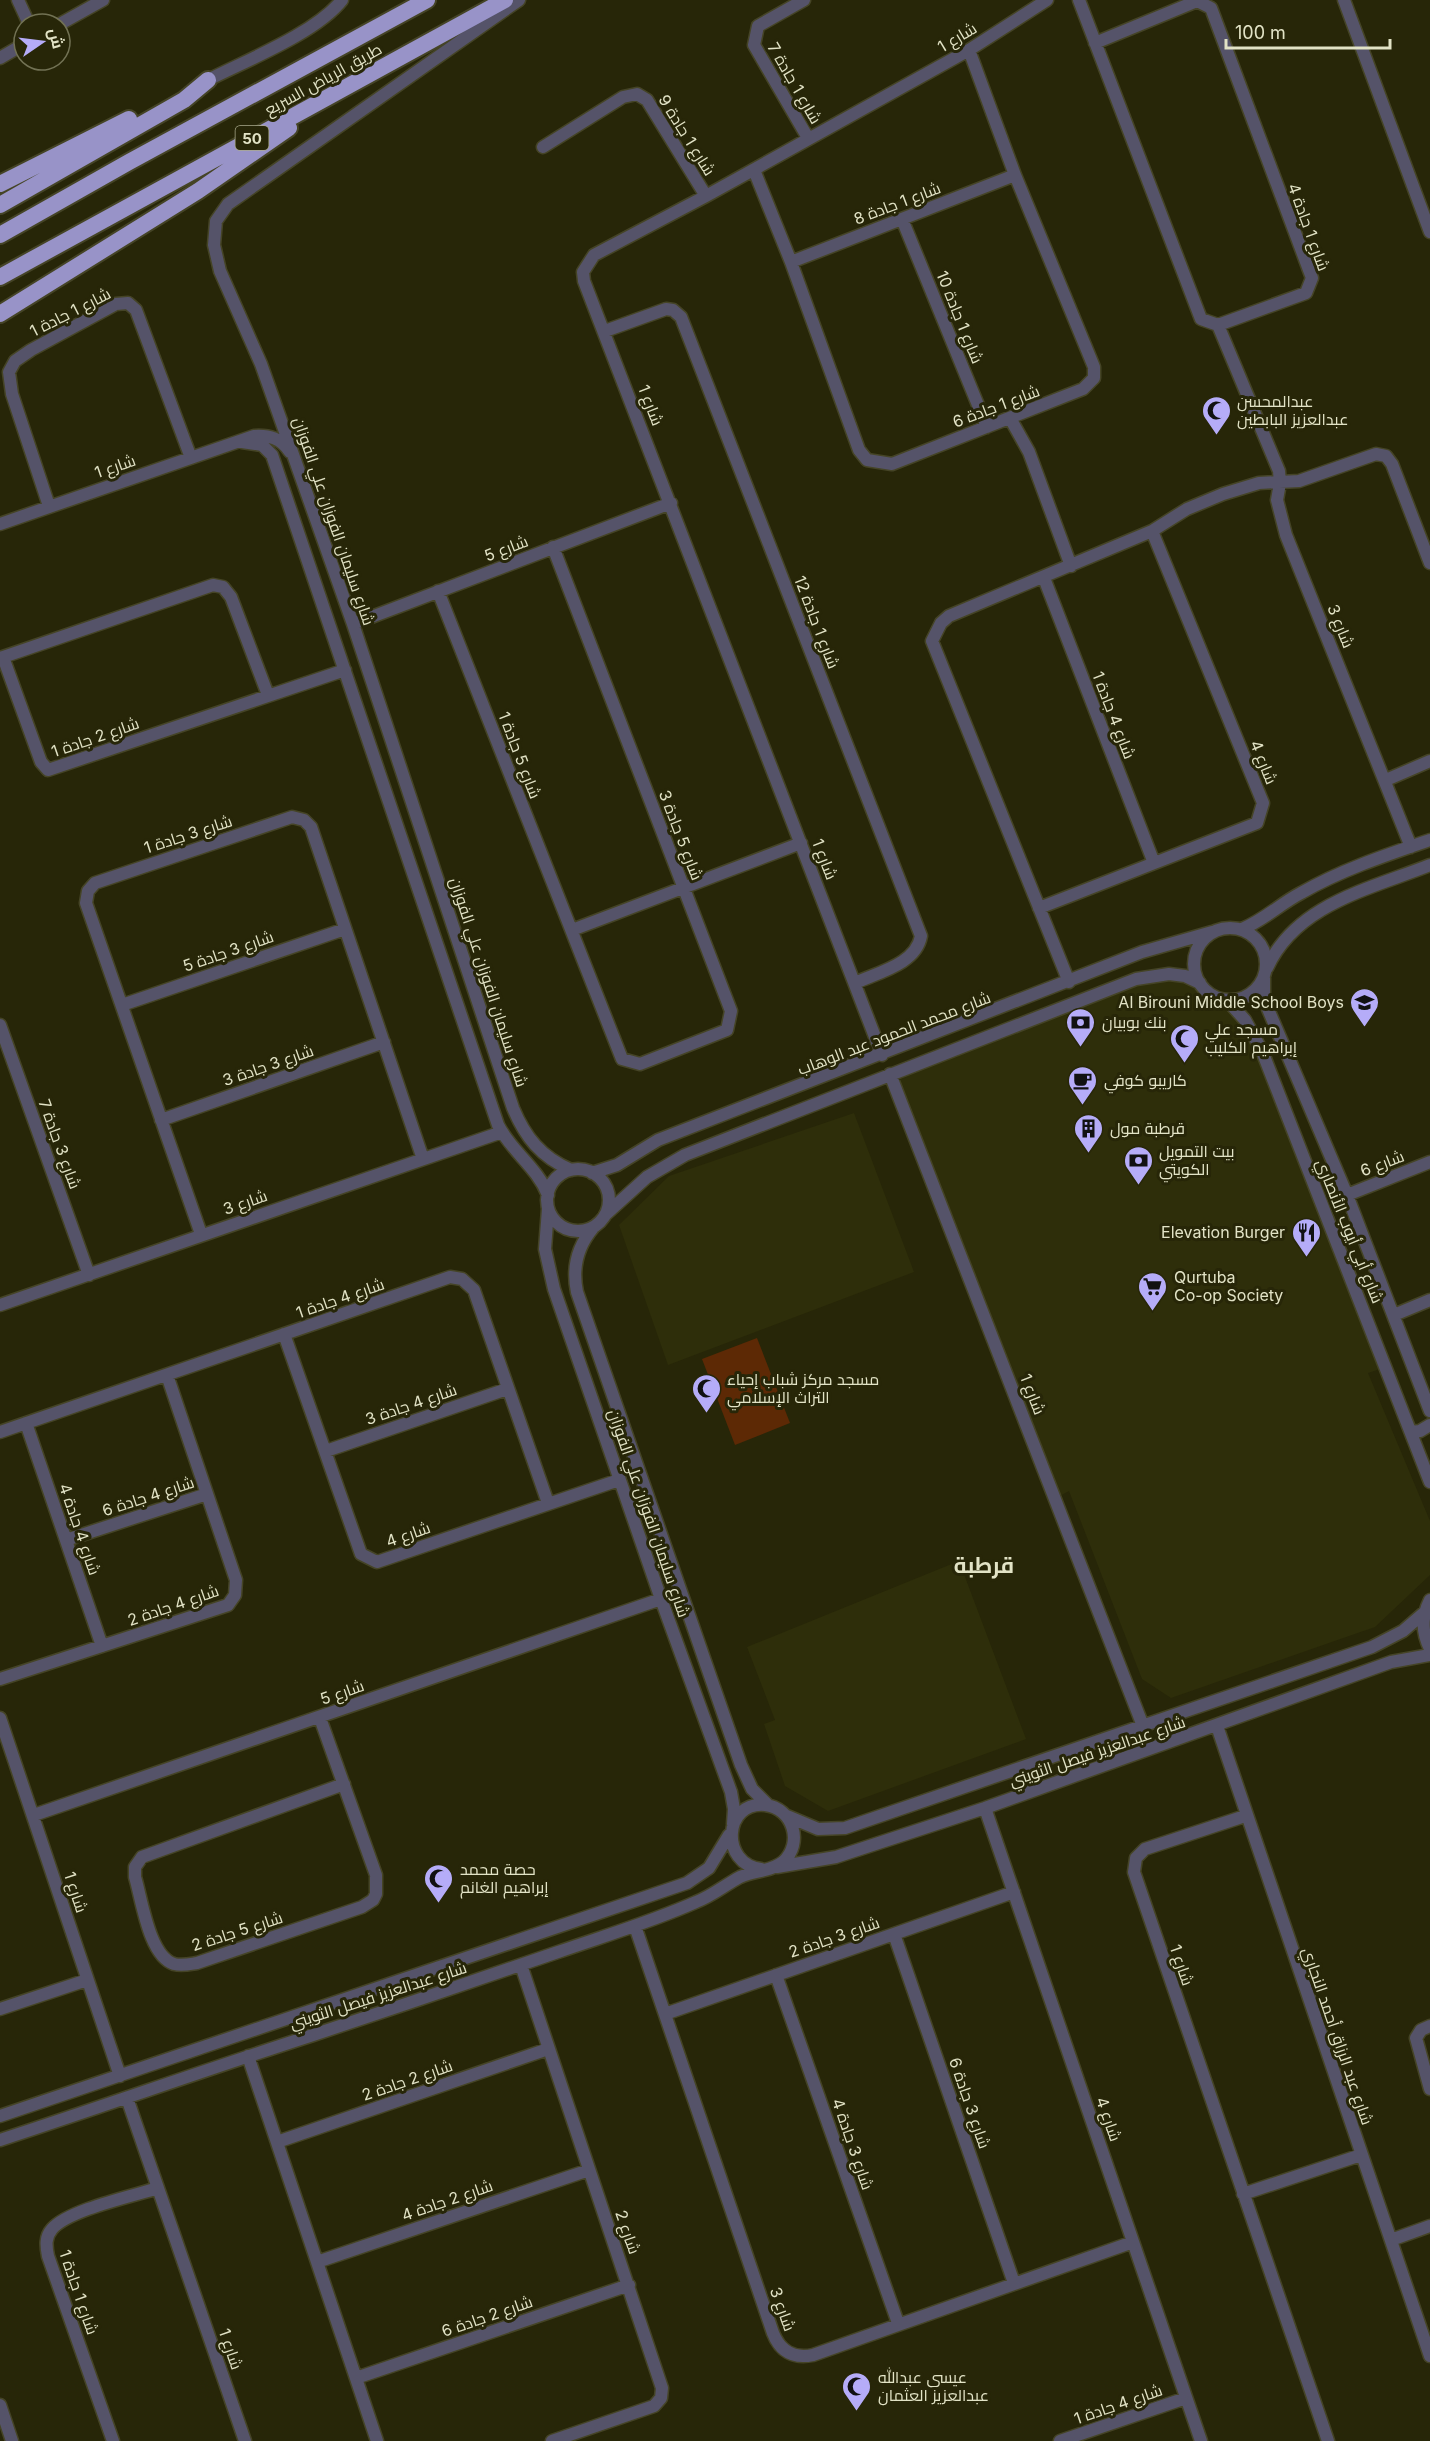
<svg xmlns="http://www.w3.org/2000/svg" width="1430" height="2441" font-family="Inter,Cairo,sans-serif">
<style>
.built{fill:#2e2e0a}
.green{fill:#5d2905}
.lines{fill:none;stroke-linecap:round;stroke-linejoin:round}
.minor-casing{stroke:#454426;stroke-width:15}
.highway-casing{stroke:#454426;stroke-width:20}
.minor{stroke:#555369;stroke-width:12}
.highway{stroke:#9893c8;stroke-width:16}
.labels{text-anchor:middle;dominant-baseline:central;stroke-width:6;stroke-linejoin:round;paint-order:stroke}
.shield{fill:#272608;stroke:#aaaa8d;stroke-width:1.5}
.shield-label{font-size:15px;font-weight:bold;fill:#e2e3c6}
.street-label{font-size:16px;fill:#e2e3c6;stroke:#272608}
.poi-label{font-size:16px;fill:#e2e3c6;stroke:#272608;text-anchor:start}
.district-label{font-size:22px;font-weight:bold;fill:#e2e3c6;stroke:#272608}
</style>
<rect width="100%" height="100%" fill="#272608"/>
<!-- built -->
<path class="built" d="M 1153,975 L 1200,983 L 1209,993 L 1227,1000 L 1245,1020 L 1386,1367 L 1368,1373 L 1430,1521 L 1430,1575 L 1375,1627 L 1171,1698 L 1142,1679 L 1069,1491 L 1056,1498 L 890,1074 Z
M 854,1113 L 914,1272 L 668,1365 L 619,1225 L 669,1176 Z
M 959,1561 L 1026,1739 L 828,1811 L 785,1786 L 764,1724 L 775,1720 L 747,1647 Z"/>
<!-- green -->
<path class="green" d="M 757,1338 L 790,1423 L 735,1445 L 702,1359 Z"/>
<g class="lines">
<defs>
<path id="minor" d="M 18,0 L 29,24
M 519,0 L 228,204 L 216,221 L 214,245 L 220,271 L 261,364 L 353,624 L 513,1108 C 525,1137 541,1157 571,1170
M 804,0 L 758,26 L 754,45 L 808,138
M 1079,0 L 1201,319 L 1218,325 L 1306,293 L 1312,278 L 1211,8 L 1197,1 L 1095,43
M 1344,0 L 1430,232
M 60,24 L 103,0
M 0,58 L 24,44
M 208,80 C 247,60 316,33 342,0
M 543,147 L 623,97 L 637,94 L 647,100 L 706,196
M 754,170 L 791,262 L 859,450 L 867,460 L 892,464 L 1083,389 L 1094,378 L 1094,367 L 1015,175 L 969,50
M 902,219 L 987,427
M 791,262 L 1015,175
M 1218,325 L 1279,471 L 1280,483 L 1277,500 L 1286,535 L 1411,847
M 605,331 L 666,309 L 673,310 L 681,317 L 921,936 C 916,964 879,972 855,983
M 1010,418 L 1029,452 L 1071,566
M 242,442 L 262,445 L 272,455 L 498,1125 C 511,1151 537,1167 548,1195
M 49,506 L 12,394 L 9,372 L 15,361 L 31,350 L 116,304 L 128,303 L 136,310 L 191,458
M 0,524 L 254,436 C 269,435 281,438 290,452
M 1044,578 L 1154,863
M 438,591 L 622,1059 L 640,1064 L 727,1030 L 731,1011 L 553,547
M 353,624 L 671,503
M 3,657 L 41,762 L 48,770 L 345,670
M 0,658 L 213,585 L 223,587 L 231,597 L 268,695
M 1386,780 L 1430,761
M 1039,908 L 1257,823 L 1263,803 L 1152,531
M1194 964a36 36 0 1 1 72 0a36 36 0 1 1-72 0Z
M 1242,929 C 1264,920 1280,904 1301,893 C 1341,870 1386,855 1430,840
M 572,930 L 801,843
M 1267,968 C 1296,904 1370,889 1430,865
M 1264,978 L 1264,995 L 1268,1009 L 1347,1195 L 1430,1411
M 1069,982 L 932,641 L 941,623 L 949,616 L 1152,531 L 1187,509 L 1223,494 L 1259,483 L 1299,481 L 1376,454 L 1386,456 L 1392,464 L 1430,563
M 1227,1000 L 1245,1020 L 1262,1051 L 1430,1482
M 122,1005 L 345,929
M 0,1025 L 89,1275
M 882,1055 L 584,281 L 583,272 L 594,255 L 706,196 L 969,50 L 1047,0
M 890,1074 L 1143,1726
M 161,1120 L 384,1042
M547 1200a31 31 0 1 1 62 0a31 31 0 1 1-62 0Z
M 592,1173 L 617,1165 L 658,1140 L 1142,952 L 1212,932
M 1347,1195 L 1430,1162
M 548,1209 L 545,1249 L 554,1289 L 661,1599 L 731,1792 L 734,1809 L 733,1824
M 605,1215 L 647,1177 L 685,1155 L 1136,979 L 1169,974 L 1185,976 L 1200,983
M 593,1228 C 577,1247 572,1268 577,1292 L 741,1765 L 752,1789 L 768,1805
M 201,1234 L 86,903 L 88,891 L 95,883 L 292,817 L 304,820 L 311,827 L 423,1159
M 0,1305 L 502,1132
M 1394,1315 L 1430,1300
M 284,1334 L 361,1554 L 377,1562 L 619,1480
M 26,1423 L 102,1646
M 0,1432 L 450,1277 L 462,1279 L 474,1290 L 548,1503
M 1411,1432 L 1420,1431 L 1430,1425
M 326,1451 L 507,1389
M 66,1540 L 207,1494
M 1430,1600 C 1421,1618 1422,1632 1430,1649
M 0,1679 L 228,1605 L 235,1595 L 236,1580 L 167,1375
M 0,1718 L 120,2076
M 320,1718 L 376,1875 L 376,1894 L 373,1900 L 362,1907 L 197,1963 C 190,1964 182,1966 174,1964 C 149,1956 142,1900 135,1877 L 135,1867 L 142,1857 L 344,1784
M 1217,1726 L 1430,2356
M 985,1808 L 1201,2441
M 34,1815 L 661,1599
M 787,1816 L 818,1829 L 845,1828 L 1372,1647 L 1403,1631 L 1425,1612
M 1245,1816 L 1145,1849 L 1136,1858 L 1134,1872 L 1328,2441
M 777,1867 L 836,1857 L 985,1808 L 1391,1662 L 1430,1655
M 635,1926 L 773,2333 C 780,2351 793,2359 813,2355 L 1133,2242
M 894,1934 L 1014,2283
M 521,1965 L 662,2388 L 661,2398 L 654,2406 L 552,2441
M 776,1975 L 898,2323
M 0,2009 L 87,1980
M 665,2014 L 1014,1892
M 1430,2026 L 1421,2030 L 1416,2038 L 1430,2089
M 248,2056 L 377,2441
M 127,2098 L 245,2441
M 0,2116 L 687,1883 L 709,1868 L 729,1835
M 0,2140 C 104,2106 208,2069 313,2035 C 395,2008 476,1980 558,1952 C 604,1936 651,1922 696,1902 C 712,1896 725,1885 740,1877 C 754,1871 772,1871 783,1862 C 804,1843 793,1808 765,1805 C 723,1801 720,1864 761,1869
M 277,2142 L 548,2049
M 1243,2194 L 1361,2155
M 1391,2240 L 1430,2226
M 317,2262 L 589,2170
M 356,2378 L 629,2285
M 0,2405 L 12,2441
M 113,2441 L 48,2256 C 46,2246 45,2237 52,2229 C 68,2210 133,2196 158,2188
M 1060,2441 L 1186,2398"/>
<path id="highway" d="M 0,184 L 129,119
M 0,205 L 184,100 L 208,80
M 0,235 L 129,162 L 427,0
M 0,277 L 505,0
M 0,314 L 198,191 L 289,128"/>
</defs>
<!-- minor casing -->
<use href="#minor" class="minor-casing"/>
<!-- highway casing -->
<use href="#highway" class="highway-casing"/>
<!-- minor -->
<use href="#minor" class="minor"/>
<!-- highway -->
<use href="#highway" class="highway"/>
</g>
<!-- icons -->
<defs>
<symbol id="mosque-pin" viewBox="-11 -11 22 30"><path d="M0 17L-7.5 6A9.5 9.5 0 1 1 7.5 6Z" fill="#b5acf8" stroke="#272608"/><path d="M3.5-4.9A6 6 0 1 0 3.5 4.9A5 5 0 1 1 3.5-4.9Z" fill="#111"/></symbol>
<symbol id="school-pin" viewBox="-11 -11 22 30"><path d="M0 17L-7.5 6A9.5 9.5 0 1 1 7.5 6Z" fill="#b5acf8" stroke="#272608"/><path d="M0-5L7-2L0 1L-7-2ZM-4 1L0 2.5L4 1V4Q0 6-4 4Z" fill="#111"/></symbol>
<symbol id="bank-pin" viewBox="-11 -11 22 30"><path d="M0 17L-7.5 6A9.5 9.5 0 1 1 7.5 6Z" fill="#b5acf8" stroke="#272608"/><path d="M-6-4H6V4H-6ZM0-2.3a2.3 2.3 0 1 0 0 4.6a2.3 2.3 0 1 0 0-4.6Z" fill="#111"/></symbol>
<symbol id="cafe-pin" viewBox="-11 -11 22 30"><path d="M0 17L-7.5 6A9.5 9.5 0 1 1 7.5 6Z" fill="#b5acf8" stroke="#272608"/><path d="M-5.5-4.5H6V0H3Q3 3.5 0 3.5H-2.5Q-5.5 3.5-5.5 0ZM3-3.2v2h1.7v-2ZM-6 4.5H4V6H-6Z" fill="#111"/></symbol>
<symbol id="building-pin" viewBox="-11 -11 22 30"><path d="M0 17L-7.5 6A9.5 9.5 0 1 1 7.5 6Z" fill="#b5acf8" stroke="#272608"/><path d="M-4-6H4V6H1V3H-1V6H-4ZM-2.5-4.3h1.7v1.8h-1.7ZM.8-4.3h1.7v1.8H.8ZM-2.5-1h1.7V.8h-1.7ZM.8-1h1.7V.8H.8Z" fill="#111"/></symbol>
<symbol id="restaurant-pin" viewBox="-11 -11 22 30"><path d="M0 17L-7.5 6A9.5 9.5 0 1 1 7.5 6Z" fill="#b5acf8" stroke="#272608"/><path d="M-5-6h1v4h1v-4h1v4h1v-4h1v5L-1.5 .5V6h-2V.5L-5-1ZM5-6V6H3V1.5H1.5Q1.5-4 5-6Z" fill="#111"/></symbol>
<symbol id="supermarket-pin" viewBox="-11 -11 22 30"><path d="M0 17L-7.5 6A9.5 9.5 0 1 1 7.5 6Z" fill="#b5acf8" stroke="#272608"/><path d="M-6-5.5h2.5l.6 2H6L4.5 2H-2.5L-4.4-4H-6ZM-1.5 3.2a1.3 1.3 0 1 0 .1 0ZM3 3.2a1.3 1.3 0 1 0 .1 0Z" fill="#111"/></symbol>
</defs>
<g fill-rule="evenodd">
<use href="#mosque-pin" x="1200" y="394" width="33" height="45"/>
<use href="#school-pin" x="1348" y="986" width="33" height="45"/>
<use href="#bank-pin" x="1064" y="1006" width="33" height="45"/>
<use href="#mosque-pin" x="1168" y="1022" width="33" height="45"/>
<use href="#cafe-pin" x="1066" y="1064" width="33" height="45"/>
<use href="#building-pin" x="1072" y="1112" width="33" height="45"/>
<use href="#bank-pin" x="1122" y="1144" width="33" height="45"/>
<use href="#restaurant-pin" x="1290" y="1216" width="33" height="45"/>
<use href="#supermarket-pin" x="1136" y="1270" width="33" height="45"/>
<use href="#mosque-pin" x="690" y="1372" width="33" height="45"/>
<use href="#mosque-pin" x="422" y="1862" width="33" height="45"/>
<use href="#mosque-pin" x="840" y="2370" width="33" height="45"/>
</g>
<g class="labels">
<!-- shield labels -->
<rect class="shield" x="235.5" y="126" width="33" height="24" rx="4.5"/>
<g class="shield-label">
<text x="252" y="138">50</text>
</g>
<!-- street labels -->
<g class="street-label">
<text transform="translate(957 37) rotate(-31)">شارع 1</text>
<text transform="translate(323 79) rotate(-29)">طريق الرياض السريع</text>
<text transform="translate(795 83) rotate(60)">شارع 1 جادة 7</text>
<text transform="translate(687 135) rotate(58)">شارع 1 جادة 9</text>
<text transform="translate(897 203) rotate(-21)">شارع 1 جادة 8</text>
<text transform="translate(1309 227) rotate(70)">شارع 1 جادة 4</text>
<text transform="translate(70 312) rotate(-27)">شارع 1 جادة 1</text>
<text transform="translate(960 317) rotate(68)">شارع 1 جادة 10</text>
<text transform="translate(651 405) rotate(69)">شارع 1</text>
<text transform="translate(996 406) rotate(-21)">شارع 1 جادة 6</text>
<text transform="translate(115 466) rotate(-19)">شارع 1</text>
<text transform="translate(334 521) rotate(71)">شارع سليمان الفوزان علي الفوزان</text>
<text transform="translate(506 548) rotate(-21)">شارع 5</text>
<text transform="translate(817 622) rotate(69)">شارع 1 جادة 12</text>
<text transform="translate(1341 626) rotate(68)">شارع 3</text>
<text transform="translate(1114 715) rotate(69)">شارع 4 جادة 1</text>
<text transform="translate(95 737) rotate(-19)">شارع 2 جادة 1</text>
<text transform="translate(520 755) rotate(69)">شارع 5 جادة 1</text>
<text transform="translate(1264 762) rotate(68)">شارع 4</text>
<text transform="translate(188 834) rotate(-18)">شارع 3 جادة 1</text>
<text transform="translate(681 835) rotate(69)">شارع 5 جادة 3</text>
<text transform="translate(825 859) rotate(69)">شارع 1</text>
<text transform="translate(228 951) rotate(-19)">شارع 3 جادة 5</text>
<text transform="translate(489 982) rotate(72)">شارع سليمان الفوزان علي الفوزان</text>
<text transform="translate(894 1033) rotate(-21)">شارع محمد الحمود عبد الوهاب</text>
<text transform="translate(268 1065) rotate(-19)">شارع 3 جادة 3</text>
<text transform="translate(60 1144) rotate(70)">شارع 3 جادة 7</text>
<text transform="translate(1382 1163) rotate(-21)">شارع 6</text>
<text transform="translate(245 1202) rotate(-19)">شارع 3</text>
<text transform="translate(1350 1231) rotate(68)">شارع أبي أيوب الأنصاري</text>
<text transform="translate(340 1298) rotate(-19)">شارع 4 جادة 1</text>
<text transform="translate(1033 1394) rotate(69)">شارع 1</text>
<text transform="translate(411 1404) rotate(-19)">شارع 4 جادة 3</text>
<text transform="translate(148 1496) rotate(-18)">شارع 4 جادة 6</text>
<text transform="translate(649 1513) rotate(71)">شارع سليمان الفوزان علي الفوزان</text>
<text transform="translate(80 1529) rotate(71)">شارع 4 جادة 4</text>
<text transform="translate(408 1534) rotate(-19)">شارع 4</text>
<text transform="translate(173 1605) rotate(-19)">شارع 4 جادة 2</text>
<text transform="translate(342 1692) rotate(-19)">شارع 5</text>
<text transform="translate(1097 1751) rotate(-19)">شارع عبدالعزيز فيصل الثويني</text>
<text transform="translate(76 1892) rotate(72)">شارع 1</text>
<text transform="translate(237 1931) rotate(-18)">شارع 5 جادة 2</text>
<text transform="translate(834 1937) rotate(-19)">شارع 3 جادة 2</text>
<text transform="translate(1182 1965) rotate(71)">شارع 1</text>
<text transform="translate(378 1995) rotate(-18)">شارع عبدالعزيز فيصل الثويني</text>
<text transform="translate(1338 2036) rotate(71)">شارع عبد الرزاق أحمد النجاري</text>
<text transform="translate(407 2080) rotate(-19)">شارع 2 جادة 2</text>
<text transform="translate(970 2103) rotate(71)">شارع 3 جادة 6</text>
<text transform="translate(1109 2119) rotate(71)">شارع 4</text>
<text transform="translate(853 2144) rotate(71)">شارع 3 جادة 4</text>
<text transform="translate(447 2200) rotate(-19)">شارع 2 جادة 4</text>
<text transform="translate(628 2232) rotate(71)">شارع 2</text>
<text transform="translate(79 2292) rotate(71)">شارع 1 جادة 1</text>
<text transform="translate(783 2309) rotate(70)">شارع 3</text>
<text transform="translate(487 2316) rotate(-19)">شارع 2 جادة 6</text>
<text transform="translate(231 2349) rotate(71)">شارع 1</text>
<text transform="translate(1118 2404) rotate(-19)">شارع 4 جادة 1</text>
</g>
<!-- poi labels -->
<g class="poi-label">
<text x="1237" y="401">عبدالمحسن<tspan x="1237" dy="18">عبدالعزيز البابطين</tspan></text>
<text x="1344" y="1002" text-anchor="end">Al Birouni Middle School Boys</text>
<text x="1102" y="1022">بنك بوبيان</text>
<text x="1205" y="1029">مسجد علي<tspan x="1205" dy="18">إبراهيم الكليب</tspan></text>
<text x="1104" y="1080">كاريبو كوفي</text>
<text x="1110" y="1128">قرطبة مول</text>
<text x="1159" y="1151">بيت التمويل<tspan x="1159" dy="18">الكويتي</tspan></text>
<text x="1285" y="1232" text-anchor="end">Elevation Burger</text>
<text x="1174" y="1277">Qurtuba<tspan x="1174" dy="18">Co-op Society</tspan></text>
<text x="727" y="1379">مسجد مركز شباب إحياء<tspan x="727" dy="18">التراث الإسلامي</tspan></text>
<text x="460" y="1869">حصة محمد<tspan x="460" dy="18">إبراهيم الغانم</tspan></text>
<text x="878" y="2377">عيسى عبدالله<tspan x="878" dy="18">عبدالعزيز العثمان</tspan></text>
</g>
<!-- district labels -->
<g class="district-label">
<text x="984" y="1565">قرطبة</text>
</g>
</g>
<!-- north arrow -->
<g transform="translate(42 42) rotate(76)"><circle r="28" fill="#272608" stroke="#727254" stroke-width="1.5"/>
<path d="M0-4.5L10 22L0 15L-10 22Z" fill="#b5acf8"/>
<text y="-9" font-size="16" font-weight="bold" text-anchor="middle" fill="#e2e3c6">ش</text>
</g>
<!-- scale -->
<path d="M1226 39v9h164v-9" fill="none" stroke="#e2e3c6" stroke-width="3"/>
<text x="1235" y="39" font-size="18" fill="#e2e3c6" stroke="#272608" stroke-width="4.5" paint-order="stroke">100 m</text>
</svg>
